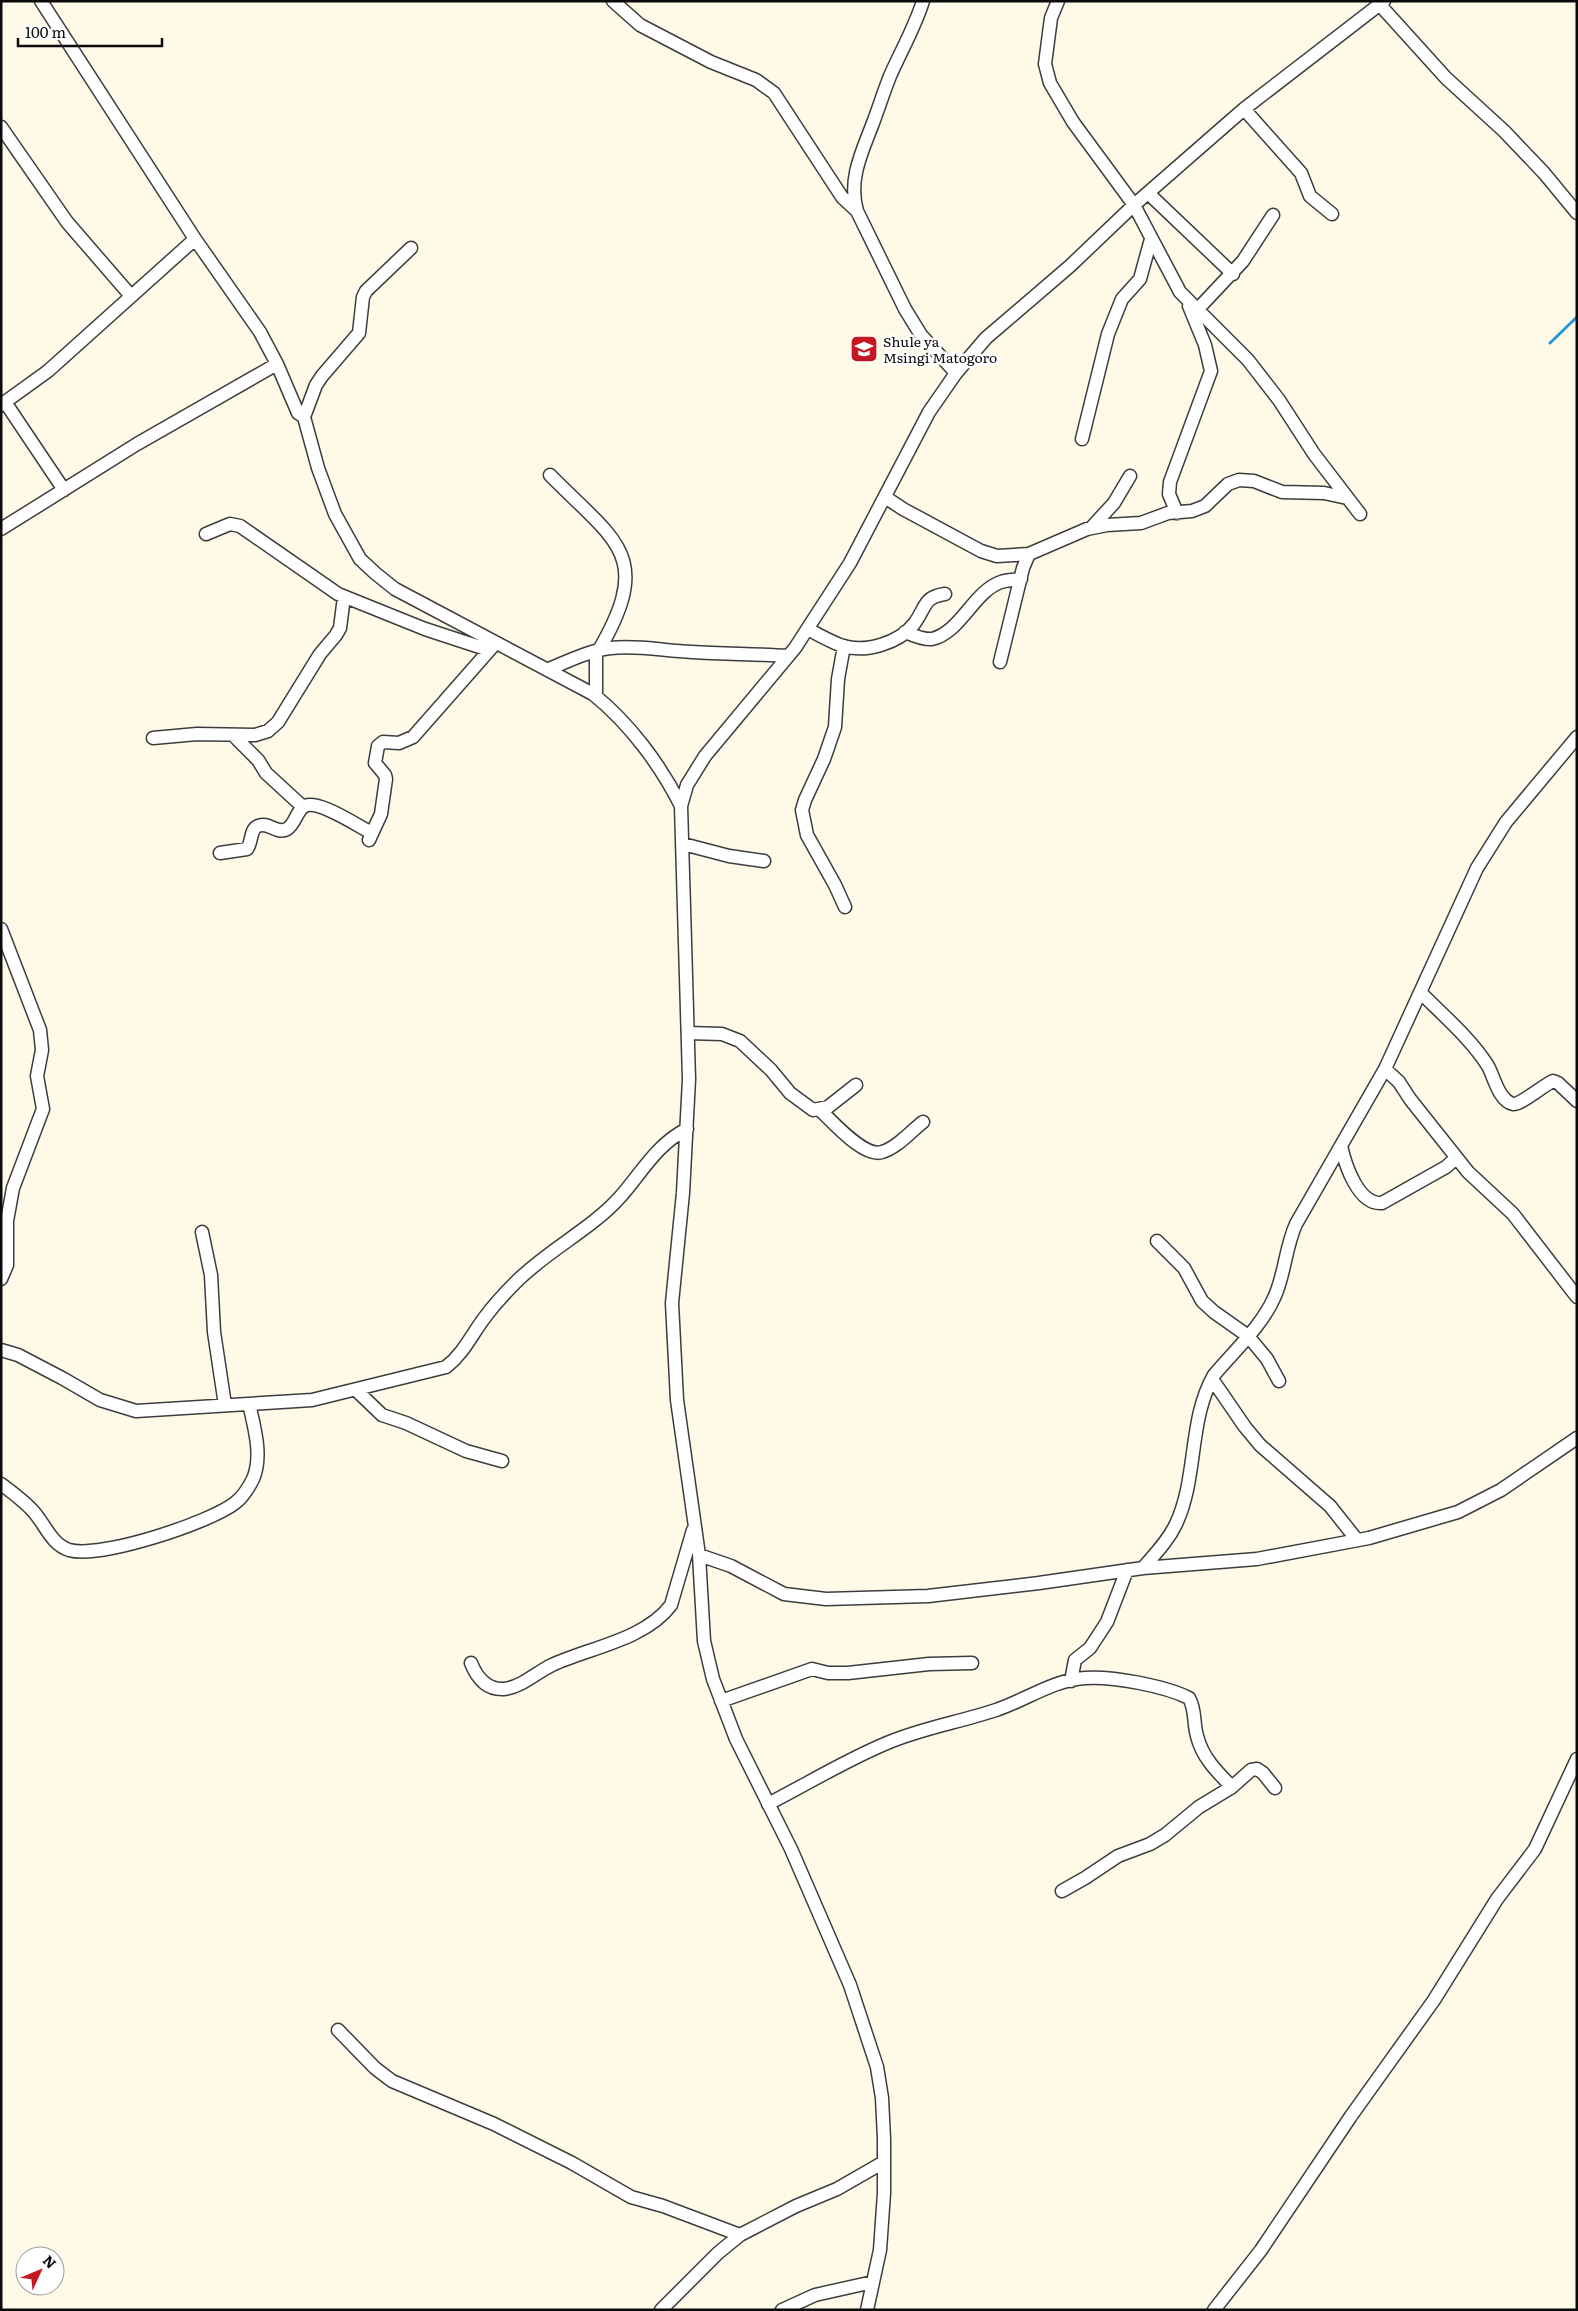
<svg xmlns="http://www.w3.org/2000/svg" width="1578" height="2311" font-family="Literata,serif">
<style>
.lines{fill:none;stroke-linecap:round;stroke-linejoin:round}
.stream{stroke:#2895d9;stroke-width:3}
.minor-casing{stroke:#3d3d3d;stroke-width:15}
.minor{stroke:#fff;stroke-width:12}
.labels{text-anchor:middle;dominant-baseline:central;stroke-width:5;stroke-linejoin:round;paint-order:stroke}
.poi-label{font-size:14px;fill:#0a0a0a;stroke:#fff;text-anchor:start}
</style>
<rect width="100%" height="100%" fill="#fffae8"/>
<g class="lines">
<!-- stream -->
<path class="stream" d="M 1550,343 L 1577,317"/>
<defs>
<path id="minor" d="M 41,1 L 195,239 L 260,332 L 277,364 L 298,413 L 304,417 L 318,468 L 335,514 L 360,559 L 375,573 L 395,589 L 593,694 C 629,723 660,764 681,806 L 689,1079 L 683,1193 L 672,1303 L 677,1400 L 699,1555 L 704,1641 L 713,1679 L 736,1739 L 791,1849 L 850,1985 L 877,2067 L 882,2098 L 884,2139 L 884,2193 L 880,2250 L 867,2310
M 613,1 L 640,25 L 711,62 L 756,80 L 774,93 L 842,197 L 857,211
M 923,1 C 915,27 901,51 890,76 C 884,91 879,107 873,123 C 862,152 848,179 857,211 L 905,309 L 921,335 L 956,373
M 1058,1 L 1051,18 L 1045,64 L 1050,83 L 1073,122 L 1134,205 L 1180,292 L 1248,360 L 1279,400 L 1314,454 L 1360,514
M 1380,5 L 1446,78 L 1504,131 L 1544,173 L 1577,213
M 1244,109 L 1301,173 L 1310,196 L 1332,214
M 1,127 L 67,222 L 131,296
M 1148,193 L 1233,274
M 1197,310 L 1243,261 L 1273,215
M 5,402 L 64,490
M 1,405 L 48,371 L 195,239
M 304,417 L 316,385 L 322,376 L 359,333 L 363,297 L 366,291 L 411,248
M 1082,439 L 1108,334 L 1122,299 L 1140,279 L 1151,239
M 550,475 C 616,542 654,555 599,650
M 885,497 L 903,509 L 981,551 L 997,556 L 1029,554 L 1087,529 L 1107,525 L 1141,523 L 1168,513 L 1192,511 L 1205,506 L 1228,484 L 1239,480 L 1254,481 L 1282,492 L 1324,493 L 1347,498
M 1177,513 L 1169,494 L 1170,482 L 1211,371 L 1205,345 L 1189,306
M 1091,528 L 1114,503 L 1130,476
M 1,529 L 137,444 L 277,364
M 206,534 L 230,524 L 240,526 L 338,594 L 425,629 L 489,650
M 808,629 C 819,635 831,642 843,646 C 866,653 899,643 914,624 C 926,608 923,597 945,594
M 905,632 C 913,635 923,640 932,639 C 960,633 974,591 1001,582 C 1007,580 1015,580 1021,579
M 844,646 L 838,679 L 835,727 L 824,759 L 805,800 L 802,810 L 807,835 L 835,885 L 845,907
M 1000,662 L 1023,568 L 1029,554
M 549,669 C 568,661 591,650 611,648 C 638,645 665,651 692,652 C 724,654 756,654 788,656
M 596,696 L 596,651
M 234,736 L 258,760 L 266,773 L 303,807
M 153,738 L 197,734 L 255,735 L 268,731 L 278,722 L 320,654 L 336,635 L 340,628 L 344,597
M 681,806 L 687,785 L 705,756 L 795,648 L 850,563 L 929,412 L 956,373 L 986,338 L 1070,266 L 1134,205 L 1244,109 L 1384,1
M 369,840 L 381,814 L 386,779 L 385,775 L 375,763 L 378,746 L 383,742 L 399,743 L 413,737 L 493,646
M 683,844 L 729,856 L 764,861
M 220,853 L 247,849 C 252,843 250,829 258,826 C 268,821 277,835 287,829 C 295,824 296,813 303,807 C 316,797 359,827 372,833
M 1,929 L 40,1030 L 42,1050 L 37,1076 L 43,1109 L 13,1188 L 7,1221 L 7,1265 L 1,1279
M 1420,992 C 1443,1015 1471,1039 1488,1066 C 1494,1077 1499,1101 1513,1104 C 1520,1105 1544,1085 1553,1081 L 1558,1083 L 1577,1101
M 688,1033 L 722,1034 L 740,1041 L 771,1070 L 790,1093 L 813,1110 L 828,1107 L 856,1085
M 1385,1069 L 1399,1082 L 1410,1099 L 1468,1172 L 1513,1214 L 1577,1297
M 820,1110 C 833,1122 864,1158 882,1152 C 897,1148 911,1131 923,1122
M 1341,1146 C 1345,1164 1358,1205 1382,1203 L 1446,1167 L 1456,1158
M 202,1232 L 211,1275 L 214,1332 L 225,1405
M 1157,1241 L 1184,1268 L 1202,1301 L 1214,1312 L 1248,1336 L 1267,1359 L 1279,1381
M 1,1350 L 18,1355 L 62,1378 L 100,1400 L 136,1411 L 312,1400 L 446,1367 C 464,1353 472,1334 485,1317 C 494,1305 505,1293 515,1283 C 547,1250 591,1230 621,1196 C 642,1172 657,1144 687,1129
M 1212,1379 L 1245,1427 L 1260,1445 L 1330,1506 L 1357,1540
M 356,1390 L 382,1415 L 406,1423 L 466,1451 L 502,1461
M 1,1484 C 13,1493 24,1501 33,1511 C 45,1524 51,1544 69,1550 C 100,1559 209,1523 235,1503 C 243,1497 249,1487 253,1479 C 263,1456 254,1426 249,1404
M 699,1555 L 731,1566 L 784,1594 L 826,1599 L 928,1596 L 1039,1583 L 1143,1568 L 1257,1559 L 1369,1538 L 1458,1512 L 1501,1490 L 1577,1438
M 1143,1568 C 1155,1554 1168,1541 1176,1524 C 1198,1477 1188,1420 1214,1375 C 1234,1351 1261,1327 1274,1298 C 1285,1275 1285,1248 1296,1224 L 1385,1069 L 1477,868 L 1506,822 L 1577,737
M 471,1663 C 477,1678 487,1690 504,1689 C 522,1687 537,1672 552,1665 C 588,1648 645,1640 671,1605 L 693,1530
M 1071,1681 L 1075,1660 L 1090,1648 L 1107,1622 L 1127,1570
M 721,1701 L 812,1669 L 828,1673 L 848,1673 L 929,1664 L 972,1663
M 768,1804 C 807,1784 846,1760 887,1743 C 922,1728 960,1722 996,1710 C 1026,1700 1053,1680 1085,1678 C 1113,1676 1165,1686 1189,1698 C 1196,1710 1193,1722 1197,1736 C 1202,1757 1217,1772 1232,1787
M 1062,1891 L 1085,1878 L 1118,1856 L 1150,1844 L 1165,1835 L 1199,1807 L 1232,1787 L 1251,1770 L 1257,1769 L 1263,1773 L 1275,1788
M 338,2030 L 375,2068 L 392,2081 L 494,2124 L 572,2163 L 631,2197 L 663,2206 L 740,2235
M 661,2310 L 718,2253 L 740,2235 L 796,2206 L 837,2189 L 884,2162
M 782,2310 L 815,2295 L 873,2282
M 1214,2310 L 1261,2250 L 1351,2116 L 1434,2000 L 1497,1899 L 1535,1849 L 1577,1759"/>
</defs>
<!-- minor casing -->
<use href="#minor" class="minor-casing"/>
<!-- minor -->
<use href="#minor" class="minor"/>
</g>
<!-- icons -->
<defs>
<symbol id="school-square" viewBox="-11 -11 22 22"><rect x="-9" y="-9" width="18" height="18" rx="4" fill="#c51823" stroke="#fff"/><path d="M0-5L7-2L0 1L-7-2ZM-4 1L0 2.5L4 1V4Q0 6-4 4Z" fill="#fff"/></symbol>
</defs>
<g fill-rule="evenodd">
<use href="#school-square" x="848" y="333" width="32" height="32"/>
</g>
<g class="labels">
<!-- poi labels -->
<g class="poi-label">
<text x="883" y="341">Shule ya<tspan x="883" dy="16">Msingi Matogoro</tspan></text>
</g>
</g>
<!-- border -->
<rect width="1578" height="2311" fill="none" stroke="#0a0a0a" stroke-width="5"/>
<!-- north arrow -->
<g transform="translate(40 2271) rotate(46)"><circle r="24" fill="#ffffff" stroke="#9d9d9d"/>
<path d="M0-4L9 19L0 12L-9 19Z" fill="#c51823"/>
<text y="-8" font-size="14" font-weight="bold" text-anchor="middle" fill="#0a0a0a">N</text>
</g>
<!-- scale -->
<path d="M18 38v8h144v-8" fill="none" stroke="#0a0a0a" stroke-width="2.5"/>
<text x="25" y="38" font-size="15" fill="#0a0a0a" stroke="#ffffff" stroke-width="4" paint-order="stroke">100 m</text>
</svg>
